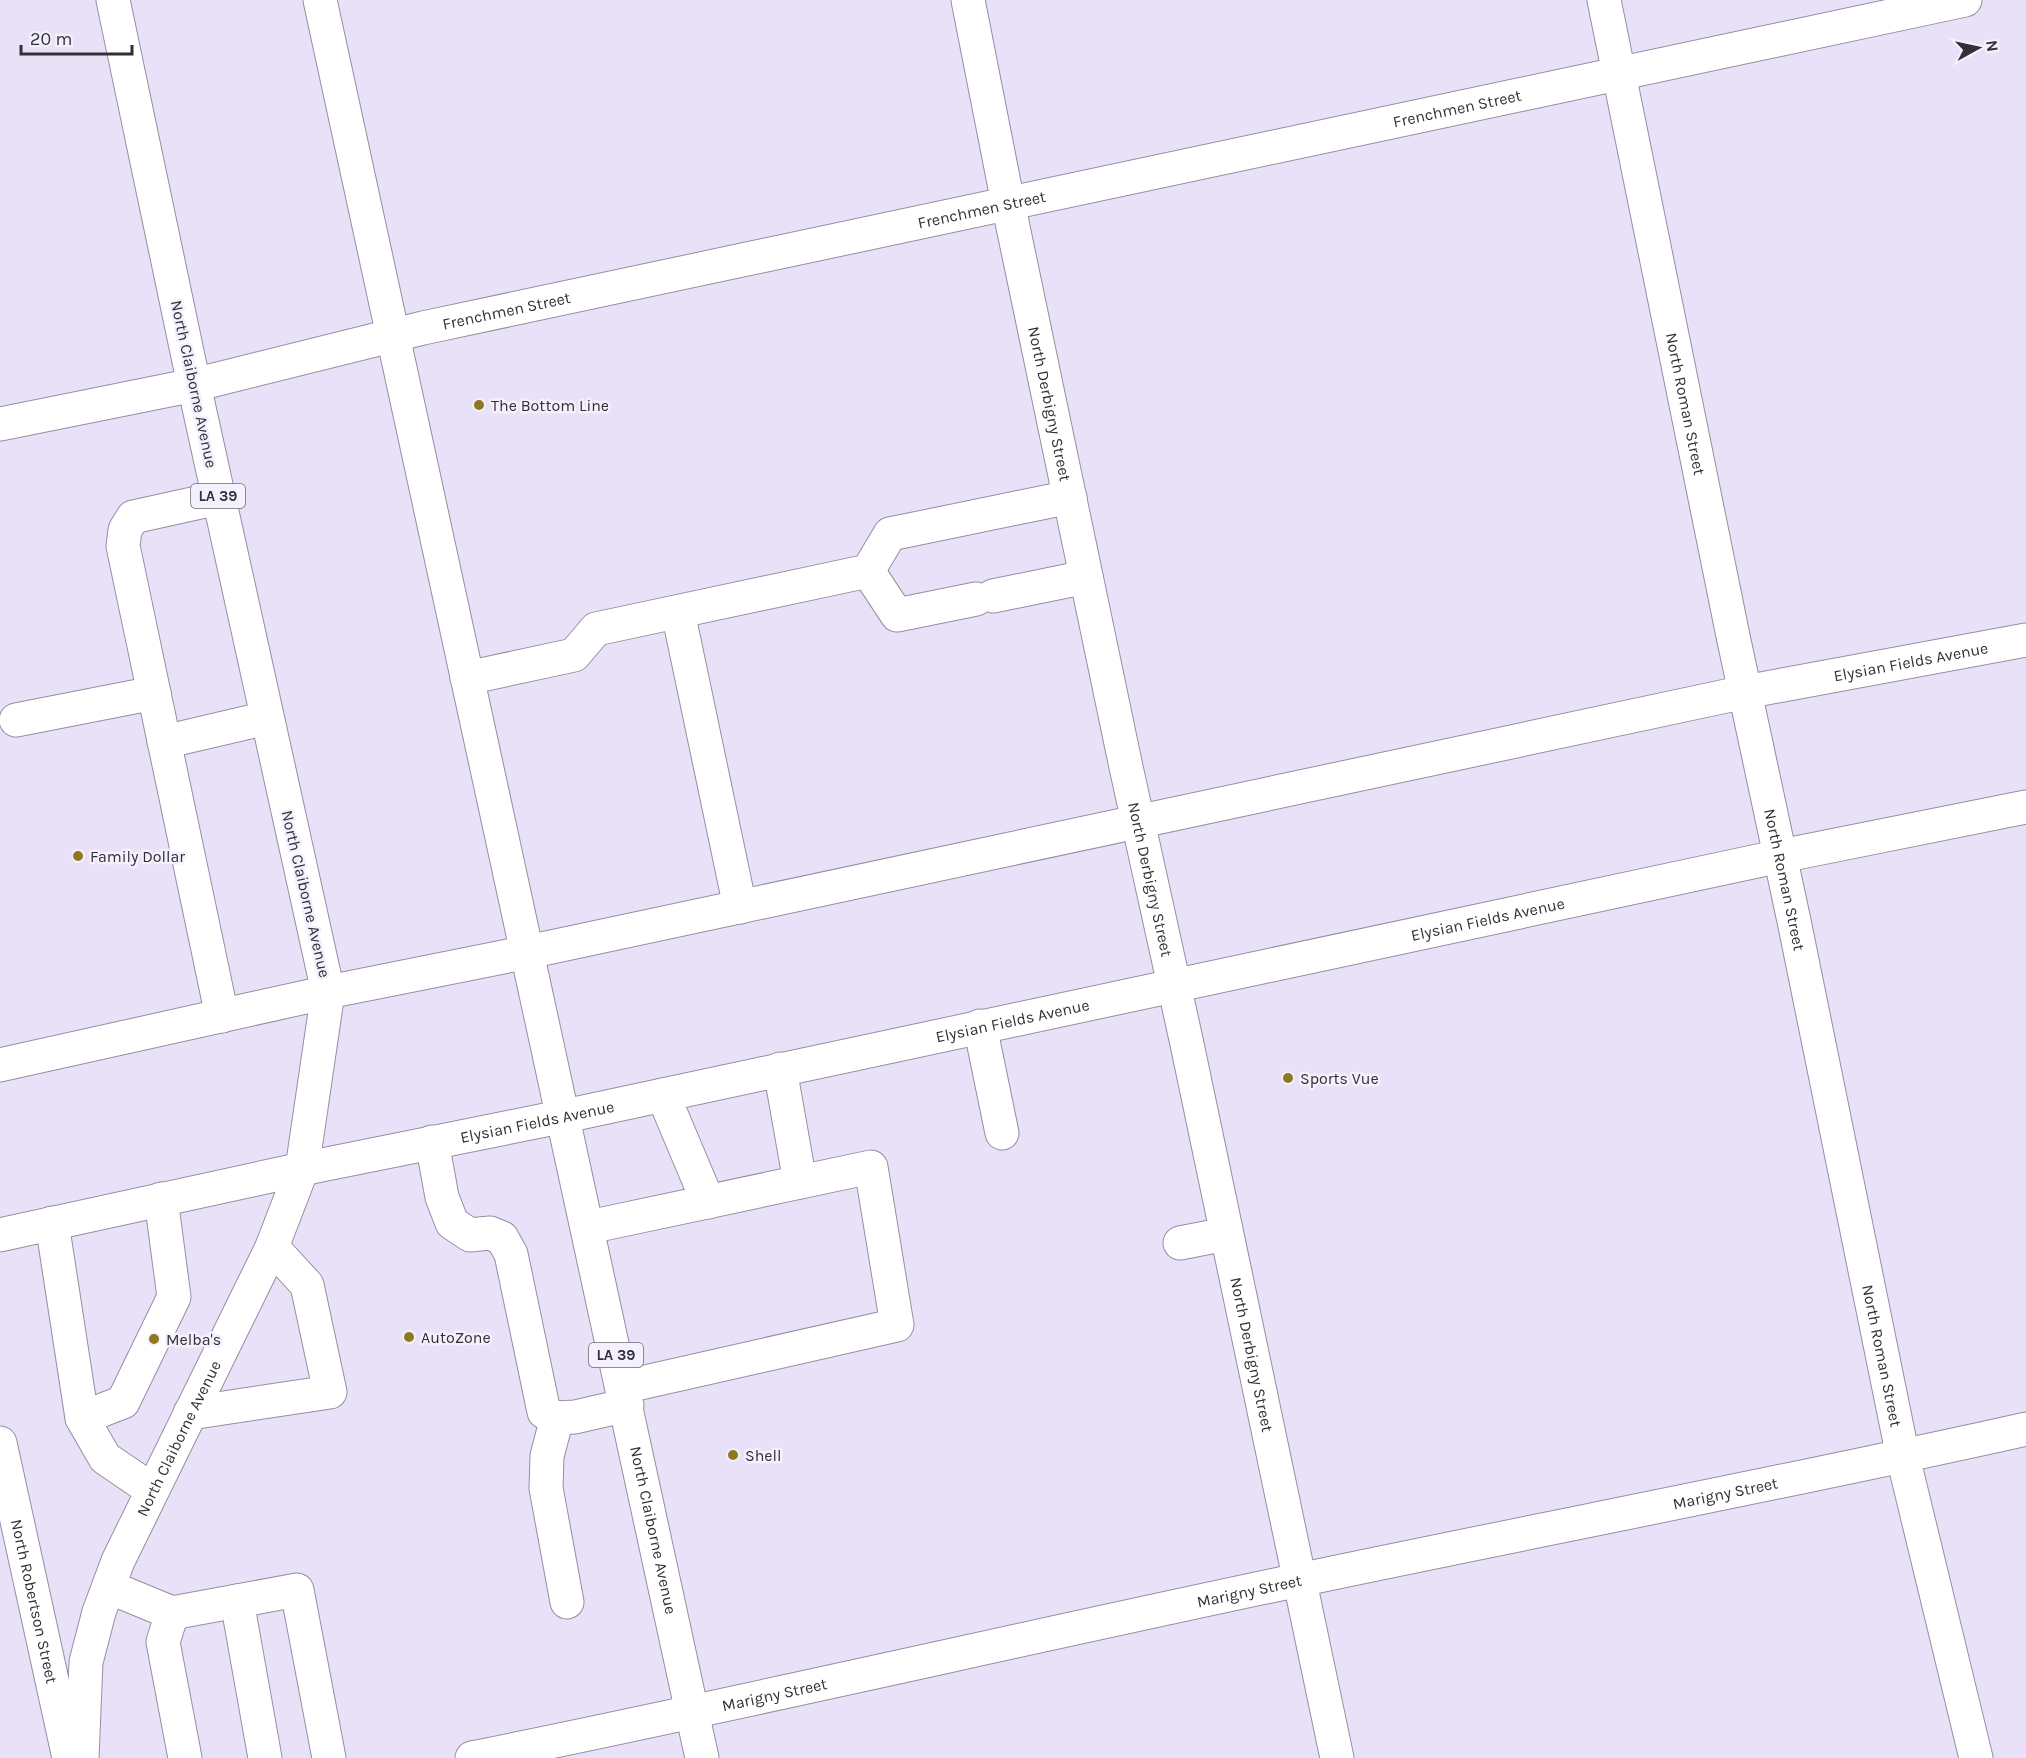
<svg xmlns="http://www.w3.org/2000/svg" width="2026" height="1758" font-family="Karla,sans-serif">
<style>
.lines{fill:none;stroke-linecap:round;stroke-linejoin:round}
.minor-casing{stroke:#958ea3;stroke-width:35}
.major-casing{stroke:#958ea3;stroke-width:35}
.minor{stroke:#fff;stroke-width:33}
.major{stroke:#fff;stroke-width:33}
.poi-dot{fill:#8e791f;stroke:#f4f0fd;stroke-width:2}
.labels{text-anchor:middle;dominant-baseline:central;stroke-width:5;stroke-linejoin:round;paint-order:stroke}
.shield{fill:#f4f0fd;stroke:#6c6972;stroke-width:1.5}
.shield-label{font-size:15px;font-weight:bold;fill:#322f37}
.street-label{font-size:16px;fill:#322f37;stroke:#f4f0fd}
.poi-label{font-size:16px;fill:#322f37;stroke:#f4f0fd;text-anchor:start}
</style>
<rect width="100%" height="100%" fill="#e8e1f7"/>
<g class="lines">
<defs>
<g id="minor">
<path id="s1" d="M 968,0 L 1008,203 L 1126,767 L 1187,1044 L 1337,1758"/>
<path id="s2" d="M 1604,0 L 1733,636 L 1794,921 L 1903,1457 L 1976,1758"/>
<path id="s3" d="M 0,424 L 194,385 L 423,328 L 1965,0"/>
<path d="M 219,498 L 133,517 L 125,530 L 123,546 L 222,1016"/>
<path d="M 868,571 L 897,615 L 976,599"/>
<path d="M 993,596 L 1086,577"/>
<path d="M 678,612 L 740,907"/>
<path d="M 467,678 L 574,655 L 596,629 L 868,571 L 890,534 L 1070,497"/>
<path d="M 16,720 L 154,693"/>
<path d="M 164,742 L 267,718"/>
<path d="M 980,1026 L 1002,1133"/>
<path d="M 780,1069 L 800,1182"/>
<path d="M 663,1095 L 708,1202"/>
<path d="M 432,1142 L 442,1197 L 452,1223 L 470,1235 L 490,1233 L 502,1238 L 511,1254 L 544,1412 L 557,1418 L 575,1417 L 627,1405"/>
<path d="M 52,1223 L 82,1418 L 105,1458 L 152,1490"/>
<path d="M 589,1227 L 871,1167 L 897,1325 L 623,1387"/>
<path d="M 1180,1243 L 1226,1234"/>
<path d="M 190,1413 L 330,1392 L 307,1285 L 272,1247"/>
<path d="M 82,1418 L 123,1402 L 174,1297 L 161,1199"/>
<path d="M 557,1418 L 547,1456 L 546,1488 L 567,1602"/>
<path id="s4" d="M 0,1443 L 69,1758"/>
<path d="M 109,1587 L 172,1613 L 297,1590 L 329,1758"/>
<path d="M 237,1601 L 265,1758"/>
<path d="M 172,1613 L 163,1642 L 185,1758"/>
<path id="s5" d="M 472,1758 C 749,1702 1023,1638 1299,1580 C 1541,1529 1784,1483 2026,1429"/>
</g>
<g id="major">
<path id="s6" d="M 320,0 C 443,587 580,1171 702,1758"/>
<path id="s7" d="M 0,1065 L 328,992 L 528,952 L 1745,692 L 2026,640"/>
<path id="s8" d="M 0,1235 L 302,1169 L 565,1116 L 1781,856 L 2026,807"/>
<path id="s9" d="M 82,1758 L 86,1662 L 99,1612 L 118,1561 L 272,1247 L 302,1169 L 328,992 L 194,385 L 113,0"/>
</g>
</defs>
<!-- minor casing -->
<use href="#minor" class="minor-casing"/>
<!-- major casing -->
<use href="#major" class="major-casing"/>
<!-- minor -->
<use href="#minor" class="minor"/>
<!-- major -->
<use href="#major" class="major"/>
</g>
<!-- markers -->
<g class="poi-dot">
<circle cx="479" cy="405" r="6"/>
<circle cx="78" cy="856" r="6"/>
<circle cx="1288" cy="1078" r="6"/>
<circle cx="409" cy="1337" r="6"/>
<circle cx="154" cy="1339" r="6"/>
<circle cx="733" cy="1455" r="6"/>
</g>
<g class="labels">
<!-- shield labels -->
<g class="shield">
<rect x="191" y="484" width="54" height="24" rx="4.5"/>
<rect x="589" y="1343" width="54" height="24" rx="4.5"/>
</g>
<g class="shield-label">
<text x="218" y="496">LA 39</text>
<text x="616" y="1355">LA 39</text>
</g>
<!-- street labels -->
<g class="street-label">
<text stroke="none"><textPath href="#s3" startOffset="1491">Frenchmen Street</textPath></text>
<text stroke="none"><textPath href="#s3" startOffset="1005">Frenchmen Street</textPath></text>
<text stroke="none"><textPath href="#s3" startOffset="519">Frenchmen Street</textPath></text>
<text transform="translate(194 384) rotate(78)">North Claiborne Avenue</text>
<text stroke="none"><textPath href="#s1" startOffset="412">North Derbigny Street</textPath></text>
<text stroke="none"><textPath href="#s2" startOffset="412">North Roman Street</textPath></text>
<text stroke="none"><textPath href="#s7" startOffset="1953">Elysian Fields Avenue</textPath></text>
<text stroke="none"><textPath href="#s1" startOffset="898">North Derbigny Street</textPath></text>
<text stroke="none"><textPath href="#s2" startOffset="898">North Roman Street</textPath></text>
<text transform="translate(306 894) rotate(77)">North Claiborne Avenue</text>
<text stroke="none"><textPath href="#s8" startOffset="1521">Elysian Fields Avenue</textPath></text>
<text stroke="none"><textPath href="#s8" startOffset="1035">Elysian Fields Avenue</textPath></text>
<text stroke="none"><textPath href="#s8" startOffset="549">Elysian Fields Avenue</textPath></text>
<text stroke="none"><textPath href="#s1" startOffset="1384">North Derbigny Street</textPath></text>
<text stroke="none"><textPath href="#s2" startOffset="1384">North Roman Street</textPath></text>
<text stroke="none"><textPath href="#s9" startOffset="339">North Claiborne Avenue</textPath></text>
<text stroke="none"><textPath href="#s5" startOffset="1281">Marigny Street</textPath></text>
<text stroke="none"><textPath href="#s6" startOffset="1566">North Claiborne Avenue</textPath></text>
<text stroke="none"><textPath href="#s5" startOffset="795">Marigny Street</textPath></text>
<text stroke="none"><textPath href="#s4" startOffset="162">North Robertson Street</textPath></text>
<text stroke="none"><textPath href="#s5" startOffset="309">Marigny Street</textPath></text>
</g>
<!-- poi labels -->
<g class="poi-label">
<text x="491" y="405">The Bottom Line</text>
<text x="90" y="856">Family Dollar</text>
<text x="1300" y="1078">Sports Vue</text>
<text x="421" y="1337">AutoZone</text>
<text x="166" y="1339">Melba's</text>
<text x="745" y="1455">Shell</text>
</g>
</g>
<!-- north arrow -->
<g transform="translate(1978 48) rotate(82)" stroke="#f4f0fd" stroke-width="4.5" paint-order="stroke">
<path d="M0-4.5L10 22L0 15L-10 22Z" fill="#322f37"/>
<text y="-9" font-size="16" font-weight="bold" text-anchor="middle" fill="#322f37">N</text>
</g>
<!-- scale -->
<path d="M21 45v9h111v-9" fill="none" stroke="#322f37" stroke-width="3"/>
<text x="30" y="45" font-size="18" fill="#322f37" stroke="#f4f0fd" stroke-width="4.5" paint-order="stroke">20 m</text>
</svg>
